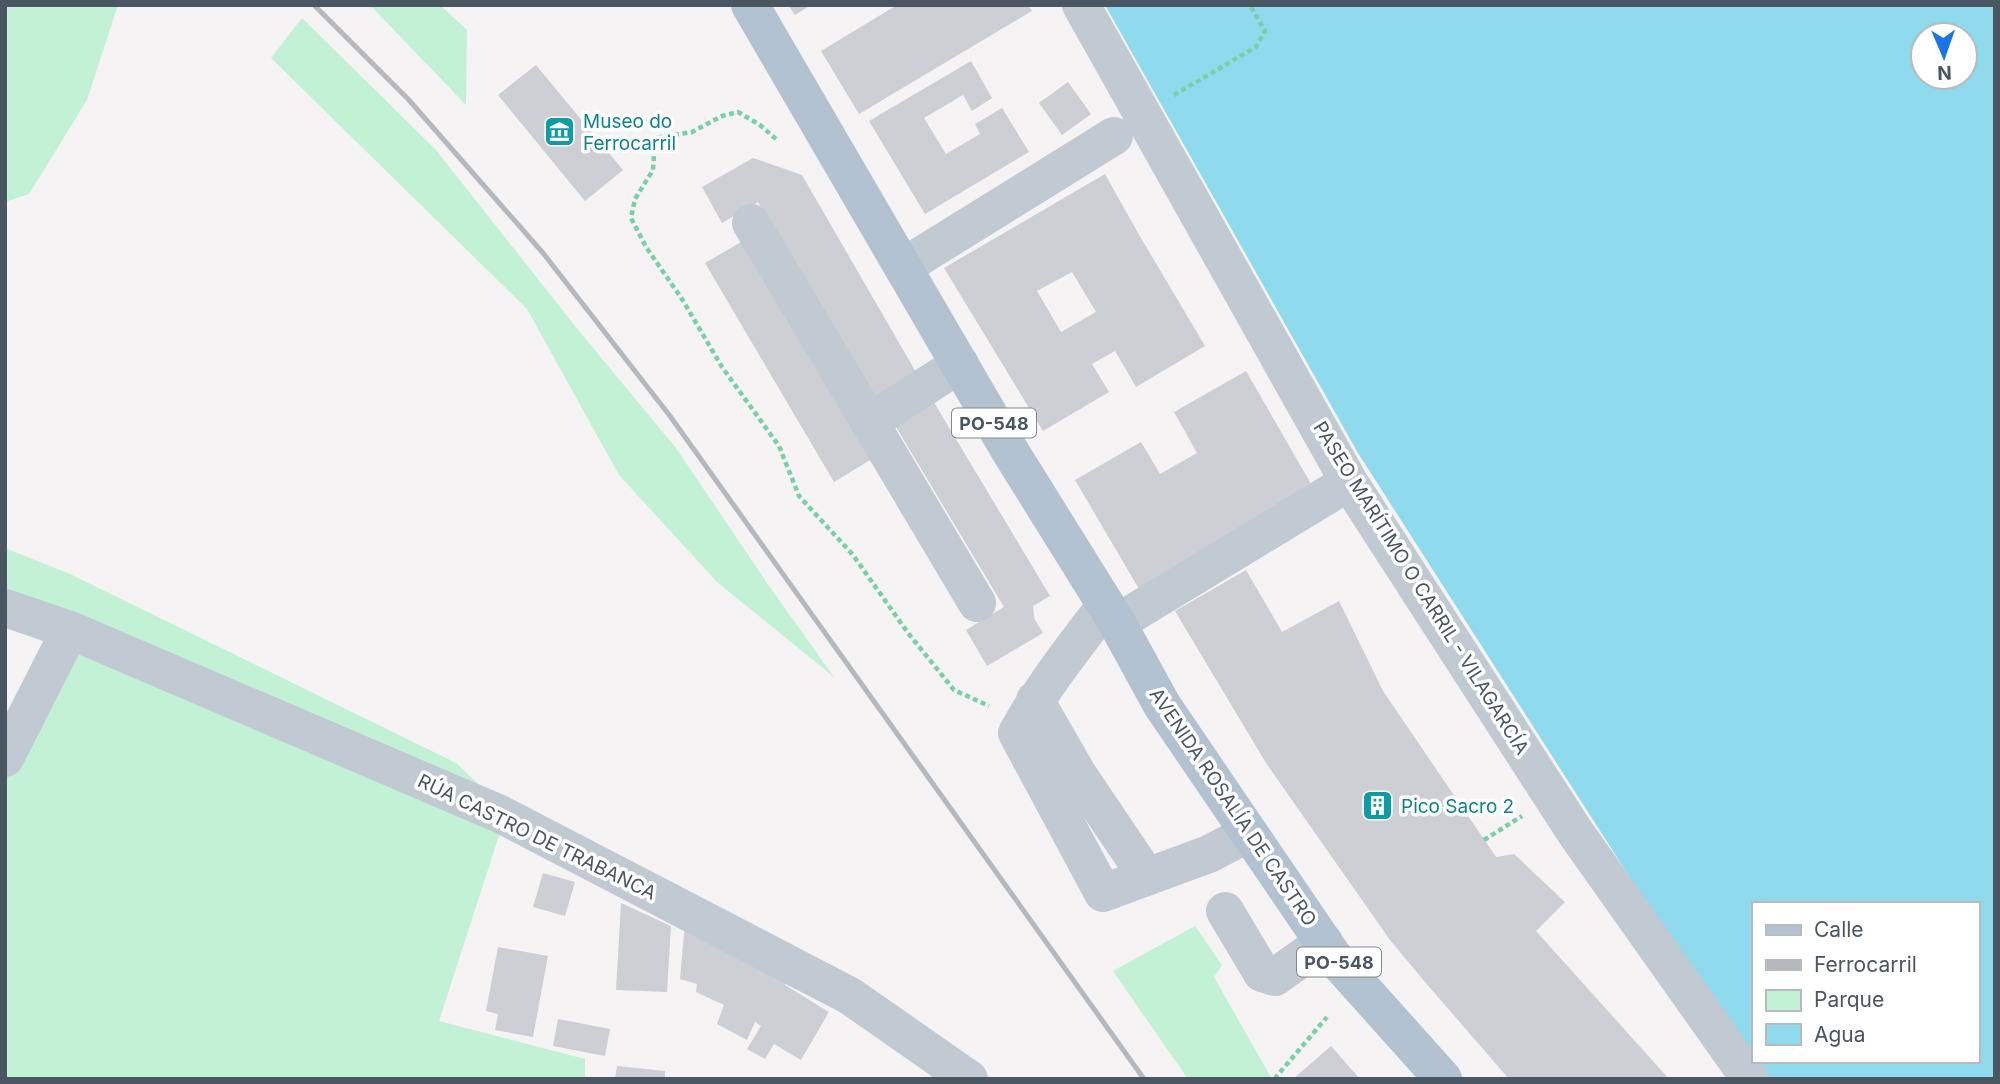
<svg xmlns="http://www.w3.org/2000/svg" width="2000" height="1084" font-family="Inter,sans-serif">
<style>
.green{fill:#c3f1d5}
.water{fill:#90daee;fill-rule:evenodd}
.building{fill:#cdcfd5;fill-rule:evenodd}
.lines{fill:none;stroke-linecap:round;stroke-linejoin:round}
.path{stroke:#7ad0a6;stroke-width:4.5;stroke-dasharray:5 3.5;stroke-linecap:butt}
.minor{stroke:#c1cad2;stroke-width:38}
.major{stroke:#b3c2d1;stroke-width:38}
.rail{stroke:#b5b8bd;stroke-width:5}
.labels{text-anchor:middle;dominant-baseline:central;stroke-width:7;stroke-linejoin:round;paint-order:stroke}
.shield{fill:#fff;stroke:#808990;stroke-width:2}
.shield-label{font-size:18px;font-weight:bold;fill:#4a5661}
.culture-label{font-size:19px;fill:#0d838f;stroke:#fff;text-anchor:start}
.street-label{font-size:19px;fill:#4a5661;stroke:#fff}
</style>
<rect width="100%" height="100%" fill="#f5f3f3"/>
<!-- green -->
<path class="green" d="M 5,5 L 118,5 L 87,100 L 29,194 L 5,202 Z
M 370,5 L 440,5 L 467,30 L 466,105 Z
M 302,18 L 436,150 L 579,331 L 676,448 L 769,586 L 834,677 L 717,582 L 619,475 L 527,309 L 271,58 Z
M 5,548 L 70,574 L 456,763 L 507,811 L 439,1021 L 585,1059 L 585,1079 L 5,1079 L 5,759 L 70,630 L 5,608 Z
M 1195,926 L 1222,965 L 1214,977 L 1272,1079 L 1188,1079 L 1113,971 Z"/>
<!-- water -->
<path class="water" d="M 1105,5 L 1995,5 L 1995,1079 L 1759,1079 L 1358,453 ZM 1923,35 L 1965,35 L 1965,77 L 1923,77 ZM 1753,904 L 1977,904 L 1977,1061 L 1753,1061 Z"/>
<!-- building -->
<path class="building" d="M 788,5 L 811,5 L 795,15 Z
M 897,5 L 1028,5 L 1032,11 L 859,114 L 821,51 Z
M 971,61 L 992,98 L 972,111 L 963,95 L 924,118 L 946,154 L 980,134 L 975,124 L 1002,108 L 1029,152 L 925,214 L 869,121 Z
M 536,65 L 623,170 L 585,201 L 498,95 Z
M 1068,82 L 1091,114 L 1062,135 L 1039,103 Z
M 753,158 L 802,175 L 917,374 L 872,399 L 758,202 L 722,223 L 702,187 Z
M 1105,174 L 1138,233 L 1205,346 L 1136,387 L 1115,351 L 1092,364 L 1109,392 L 1043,431 L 944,268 ZM 1072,272 L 1096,312 L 1061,332 L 1037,291 Z
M 743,241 L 872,459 L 834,482 L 705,263 Z
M 1246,371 L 1314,489 L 1139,589 L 1075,480 L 1141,442 L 1160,474 L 1197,453 L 1174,412 Z
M 932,399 L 1050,596 L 1033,606 L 1034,618 L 1043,633 L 987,666 L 966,630 L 1004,607 L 893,422 Z
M 1246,570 L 1282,632 L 1339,601 L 1383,691 L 1496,857 L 1514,854 L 1565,902 L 1536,931 L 1669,1079 L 1509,1079 L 1425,982 L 1390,940 L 1266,763 L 1175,611 Z
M 543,873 L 575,882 L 565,916 L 533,907 Z
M 621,903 L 671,926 L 667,992 L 616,990 Z
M 685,922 L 791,974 L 785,985 L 829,1012 L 801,1060 L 774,1044 L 765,1059 L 747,1049 L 761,1026 L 755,1022 L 747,1040 L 717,1024 L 724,1005 L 696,992 L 697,984 L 680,979 Z
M 498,947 L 548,956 L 533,1037 L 495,1030 L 498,1014 L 486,1011 Z
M 558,1019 L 610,1029 L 605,1056 L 553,1046 Z
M 1331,1046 L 1360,1079 L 1293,1079 Z
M 617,1066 L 665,1071 L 665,1079 L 615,1079 Z"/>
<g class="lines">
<!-- path -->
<path class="path" d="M 1174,95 L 1256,47 L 1265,31 L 1250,5
M 776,139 L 760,125 L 738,112 L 722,116 L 692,132 L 655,138 L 653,170 L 635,199 L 631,218 L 646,247 L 682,299 L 722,367 L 779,446 L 799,496 L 853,555 L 908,633 L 954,690 L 989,706
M 1484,840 L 1522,816
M 1277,1079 L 1276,1077 L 1327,1017"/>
<!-- minor -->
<path class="minor" d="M 1081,5 L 1349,482 L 1575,832 L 1750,1079
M 751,223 L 977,603
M 903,267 L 1114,136
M 870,422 L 960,364
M 1106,605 C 1074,647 1042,687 1017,733 L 1103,893 L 1209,854 L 1249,833
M 5,608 L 70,630 L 500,814 L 850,996 L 969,1079
M 1117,623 L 1349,482
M 1035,700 L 1077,773 L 1147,877
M 5,758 L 70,630
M 1225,911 L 1262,973 L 1275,977 L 1324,942"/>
<!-- major -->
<path class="major" d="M 750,5 L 1010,451 L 1117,623 L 1162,705 L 1332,955 L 1443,1079"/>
<!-- rail -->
<path class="rail" d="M 314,5 L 408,99 L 543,253 L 670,416 L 1144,1079"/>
</g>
<!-- icons -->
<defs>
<symbol id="museum-square" viewBox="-11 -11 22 22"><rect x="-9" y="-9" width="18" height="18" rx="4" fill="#0f9aa8" stroke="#fff"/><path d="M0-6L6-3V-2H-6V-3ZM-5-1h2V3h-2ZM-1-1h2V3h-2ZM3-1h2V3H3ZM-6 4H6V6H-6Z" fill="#fff"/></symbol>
<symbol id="building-square" viewBox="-11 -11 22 22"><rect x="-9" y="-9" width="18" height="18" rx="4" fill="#0f9aa8" stroke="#fff"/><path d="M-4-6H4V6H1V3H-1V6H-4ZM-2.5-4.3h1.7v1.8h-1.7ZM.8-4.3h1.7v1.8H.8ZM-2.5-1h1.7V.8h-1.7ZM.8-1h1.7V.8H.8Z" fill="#fff"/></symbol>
</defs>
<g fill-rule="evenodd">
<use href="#museum-square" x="542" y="114" width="35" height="35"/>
<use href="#building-square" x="1360" y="788" width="35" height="35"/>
</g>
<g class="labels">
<!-- shield labels -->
<g class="shield">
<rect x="952" y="408.5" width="84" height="29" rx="5"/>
<rect x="1297" y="947.5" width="84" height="29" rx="5"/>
</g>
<g class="shield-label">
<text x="994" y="423">PO-548</text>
<text x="1339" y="962">PO-548</text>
</g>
<!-- culture labels -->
<g class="culture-label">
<text x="583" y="121">Museo do<tspan x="583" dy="22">Ferrocarril</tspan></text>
<text x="1401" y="806">Pico Sacro 2</text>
</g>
<!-- street labels -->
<g class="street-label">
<text transform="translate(1421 588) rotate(58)">PASEO MARÍTIMO O CARRIL - VILAGARCÍA</text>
<text transform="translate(1233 807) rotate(56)">AVENIDA ROSALÍA DE CASTRO</text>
<text transform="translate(537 837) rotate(26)">RÚA CASTRO DE TRABANCA</text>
</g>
</g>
<!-- border -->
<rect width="2000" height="1084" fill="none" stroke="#4a5661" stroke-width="14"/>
<!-- legend -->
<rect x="1752" y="902" width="228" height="161" fill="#ffffff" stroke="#b7bbc0" stroke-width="2"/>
<rect x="1766" y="925" width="35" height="10" fill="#b3c2d1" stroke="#b7bbc0" stroke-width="2"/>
<text x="1814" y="937" font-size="21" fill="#4a5661">Calle</text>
<rect x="1766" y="960" width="35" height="10" fill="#b5b8bd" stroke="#b7bbc0" stroke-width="2"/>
<text x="1814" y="972" font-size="21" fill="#4a5661">Ferrocarril</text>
<rect x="1766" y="990" width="35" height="21" fill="#c3f1d5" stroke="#b7bbc0" stroke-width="2"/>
<text x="1814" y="1007" font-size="21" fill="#4a5661">Parque</text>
<rect x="1766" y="1024" width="35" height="21" fill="#90daee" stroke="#b7bbc0" stroke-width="2"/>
<text x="1814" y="1042" font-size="21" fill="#4a5661">Agua</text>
<!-- north arrow -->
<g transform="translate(1944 56) rotate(178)"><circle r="33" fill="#ffffff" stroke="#b7bbc0" stroke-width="2"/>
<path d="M0-5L12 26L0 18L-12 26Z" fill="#1a73e8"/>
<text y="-10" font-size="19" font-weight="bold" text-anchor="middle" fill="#4a5661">N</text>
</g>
</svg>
